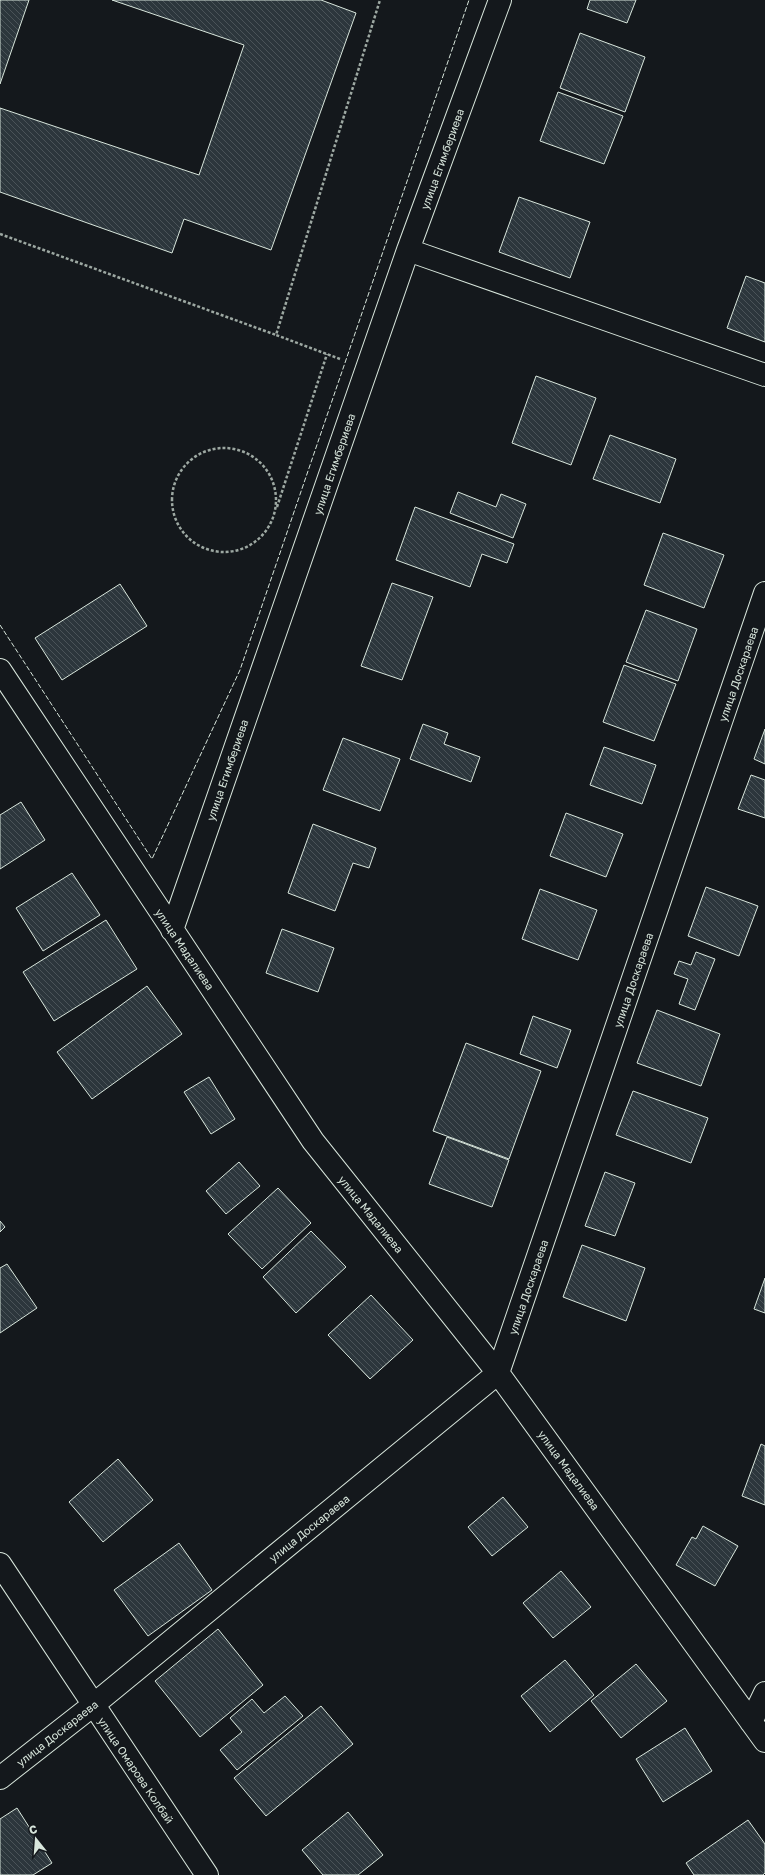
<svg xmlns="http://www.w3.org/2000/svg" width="765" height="1875" font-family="'Golos Text',sans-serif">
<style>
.building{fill:url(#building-back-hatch);stroke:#d8e6dc}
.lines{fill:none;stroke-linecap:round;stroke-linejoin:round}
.minor-casing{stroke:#d8e6dc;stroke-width:24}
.path{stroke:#9da8a2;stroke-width:2.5;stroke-dasharray:3 2;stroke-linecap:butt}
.minor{stroke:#14181c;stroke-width:22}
.fence{stroke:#d8e6dc;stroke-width:1;stroke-dasharray:5 2;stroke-linecap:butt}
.labels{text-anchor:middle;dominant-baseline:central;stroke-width:3;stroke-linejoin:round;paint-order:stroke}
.street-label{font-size:11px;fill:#d8e6dc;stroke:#14181c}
</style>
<defs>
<pattern id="building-back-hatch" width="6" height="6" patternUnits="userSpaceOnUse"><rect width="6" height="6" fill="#2c363c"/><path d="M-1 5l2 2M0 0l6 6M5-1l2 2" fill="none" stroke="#4a5358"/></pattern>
</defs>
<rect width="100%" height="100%" fill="#14181c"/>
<!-- building -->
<path class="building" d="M 0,0 L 29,0 L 0,84 Z
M 112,0 L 321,0 L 356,13 L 271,250 L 184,219 L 172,253 L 0,192 L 0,108 L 199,175 L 244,45 Z
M 590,0 L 636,0 L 627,23 L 587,9 Z
M 580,33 L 645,57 L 625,112 L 560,88 Z
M 558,92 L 623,116 L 604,164 L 540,141 Z
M 519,197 L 590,222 L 570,278 L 499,252 Z
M 746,276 L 765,283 L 765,342 L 727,328 Z
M 536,376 L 596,398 L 571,465 L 512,443 Z
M 610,435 L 676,459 L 660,503 L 593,479 Z
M 458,492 L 496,507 L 501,494 L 526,504 L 513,538 L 450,513 Z
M 415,507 L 514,544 L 507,563 L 482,554 L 470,587 L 396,560 Z
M 663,533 L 724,555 L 704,608 L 644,585 Z
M 392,583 L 433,597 L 402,680 L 361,666 Z
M 120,584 L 147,626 L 62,680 L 35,638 Z
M 646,610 L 697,629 L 678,681 L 626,662 Z
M 624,665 L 676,684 L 654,741 L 603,722 Z
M 423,724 L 448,733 L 444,744 L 480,757 L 471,782 L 410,759 Z
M 765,729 L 765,764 L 754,759 Z
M 343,738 L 400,759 L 380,811 L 323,790 Z
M 604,747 L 656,765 L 642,804 L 590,785 Z
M 751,775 L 765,780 L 765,818 L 738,809 Z
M 21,802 L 45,840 L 0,869 L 0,815 Z
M 566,813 L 623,834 L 606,877 L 550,856 Z
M 313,824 L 376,848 L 369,868 L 353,863 L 335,911 L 288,893 Z
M 72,873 L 100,915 L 43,951 L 16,908 Z
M 706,887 L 758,906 L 739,956 L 688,936 Z
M 540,889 L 597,910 L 578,960 L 522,939 Z
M 106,920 L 137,969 L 54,1021 L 23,972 Z
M 282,929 L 334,948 L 318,992 L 266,973 Z
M 696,952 L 715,959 L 695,1010 L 679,1004 L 688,979 L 674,974 L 679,961 L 691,965 Z
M 147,986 L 182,1034 L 92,1099 L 57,1052 Z
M 657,1010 L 720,1034 L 701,1086 L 637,1063 Z
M 533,1016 L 571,1030 L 557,1068 L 520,1054 Z
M 466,1043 L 541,1071 L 509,1159 L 433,1131 Z
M 209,1077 L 235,1119 L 211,1134 L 184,1092 Z
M 633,1091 L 708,1118 L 691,1163 L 616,1135 Z
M 447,1137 L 509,1160 L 492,1207 L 429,1184 Z
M 239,1162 L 260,1186 L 226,1214 L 206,1191 Z
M 605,1172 L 635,1183 L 615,1236 L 585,1226 Z
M 278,1188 L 311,1223 L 262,1269 L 228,1234 Z
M 0,1221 L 5,1227 L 0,1232 Z
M 311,1231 L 346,1267 L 296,1313 L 263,1277 Z
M 582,1245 L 645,1268 L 626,1321 L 563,1297 Z
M 7,1264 L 37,1308 L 0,1333 L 0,1268 Z
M 765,1278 L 765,1313 L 754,1309 Z
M 371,1295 L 413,1340 L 370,1379 L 328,1335 Z
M 761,1444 L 765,1446 L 765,1505 L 742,1496 Z
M 118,1459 L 153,1500 L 103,1542 L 69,1502 Z
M 503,1497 L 528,1527 L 492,1556 L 468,1527 Z
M 703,1526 L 738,1546 L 715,1586 L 676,1565 L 692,1537 L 696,1539 Z
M 179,1543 L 212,1590 L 148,1636 L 114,1590 Z
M 561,1571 L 591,1607 L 553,1638 L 523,1603 Z
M 218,1629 L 263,1685 L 200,1737 L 155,1681 Z
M 565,1660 L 594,1695 L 550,1732 L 521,1696 Z
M 636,1664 L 667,1701 L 621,1738 L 591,1701 Z
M 285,1696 L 303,1716 L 237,1770 L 220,1750 L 242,1732 L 230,1718 L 252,1699 L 264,1713 Z
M 321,1706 L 353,1744 L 266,1816 L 234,1778 Z
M 685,1728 L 712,1771 L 663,1802 L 636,1759 Z
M 17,1808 L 52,1863 L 33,1875 L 0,1875 L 0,1819 Z
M 348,1812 L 383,1855 L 358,1875 L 323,1875 L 302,1850 Z
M 748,1820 L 765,1844 L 765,1873 L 763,1875 L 694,1875 L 686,1863 Z"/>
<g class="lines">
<defs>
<path id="minor" d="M 408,250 L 765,375
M 0,670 L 313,1141 L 498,1373 L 765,1741
M 172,930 L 408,250 L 500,0
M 0,1564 L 207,1875
M 751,1722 L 765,1693
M 0,1778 L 92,1706 L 498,1373 L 765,593"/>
</defs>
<!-- minor casing -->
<use href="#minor" class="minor-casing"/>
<!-- path -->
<path class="path" d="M 0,234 L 276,335
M 340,359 L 276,335 L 380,0
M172 500a52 52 0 1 1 104 0a52 52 0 1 1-104 0Z
M 277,507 L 327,354"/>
<!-- minor -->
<use href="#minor" class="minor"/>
<!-- fence -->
<path class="fence" d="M 0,625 L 152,859 L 240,670 L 469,0"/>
</g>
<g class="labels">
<!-- street labels -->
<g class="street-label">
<text transform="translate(442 159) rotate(-70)">улица Егимбериева</text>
<text transform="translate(334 464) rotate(-71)">улица Егимбериева</text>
<text transform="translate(738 674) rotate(-71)">улица Доскараева</text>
<text transform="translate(227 770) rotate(-71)">улица Егимбериева</text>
<text transform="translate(185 949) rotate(56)">улица Мадалиева</text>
<text transform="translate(633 980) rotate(-71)">улица Доскараева</text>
<text transform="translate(371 1214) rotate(51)">улица Мадалиева</text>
<text transform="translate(528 1287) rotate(-71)">улица Доскараева</text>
<text transform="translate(569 1470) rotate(54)">улица Мадалиева</text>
<text transform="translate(309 1528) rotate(-39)">улица Доскараева</text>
<text transform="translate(57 1733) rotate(-38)">улица Доскараева</text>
<text transform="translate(136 1770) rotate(56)">улица Омарова Колбай</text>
</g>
</g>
<!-- north arrow -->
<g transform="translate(36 1839) rotate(343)" stroke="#14181c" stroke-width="3" paint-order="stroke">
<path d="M0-3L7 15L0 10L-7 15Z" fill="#d8e6dc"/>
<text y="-6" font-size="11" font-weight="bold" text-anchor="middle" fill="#d8e6dc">С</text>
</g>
</svg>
